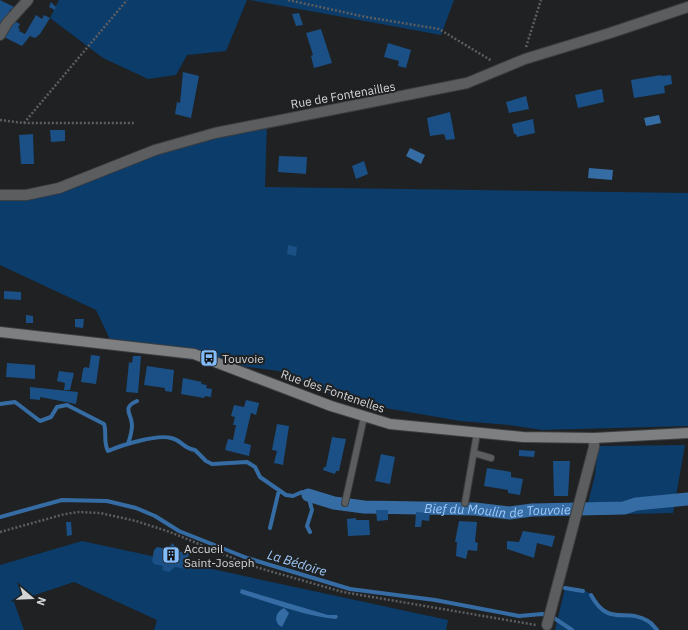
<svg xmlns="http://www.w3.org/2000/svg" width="688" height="630" font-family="'IBM Plex Sans',sans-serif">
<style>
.green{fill:#0c3c6a}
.water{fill:#366ca4}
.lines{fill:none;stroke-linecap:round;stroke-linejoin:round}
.stream{stroke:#366ca4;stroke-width:4}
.canal{stroke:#366ca4;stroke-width:13}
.building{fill:#1a5086}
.lane-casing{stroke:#3c3e40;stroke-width:8}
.street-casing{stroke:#3c3e40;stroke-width:12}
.secondary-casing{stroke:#3c3e40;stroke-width:12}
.path{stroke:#5d5e60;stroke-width:2.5;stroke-dasharray:2 2;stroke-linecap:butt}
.lane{stroke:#5c5d5e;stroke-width:6}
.street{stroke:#5c5d5e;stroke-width:10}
.secondary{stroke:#7d7f80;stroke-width:10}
.labels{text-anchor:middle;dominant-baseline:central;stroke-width:4;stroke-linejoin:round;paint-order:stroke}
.street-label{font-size:12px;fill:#d3d4d6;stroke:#1f2123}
.poi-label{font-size:12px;fill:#d3d4d6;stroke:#1f2123;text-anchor:start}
.water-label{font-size:13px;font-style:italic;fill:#a0cafa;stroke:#1f2123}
</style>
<rect width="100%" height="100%" fill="#1f2123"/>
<!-- green -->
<path class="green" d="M 59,0 L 247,0 L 226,51 L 187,55 L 176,75 L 148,79 L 103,58 L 50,18 Z
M 250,0 L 454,0 L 441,35 Z
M 267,122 L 265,187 L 688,193 L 688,426 L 542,430 L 509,425 L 460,421 L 345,401 L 279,371 L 115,350 L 96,310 L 0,265 L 0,195 L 26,195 L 115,165 Z
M 685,445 L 673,513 L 585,515 L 595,475 L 598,446 Z
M 82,541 L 448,620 L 446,630 L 154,630 L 157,620 L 74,582 L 14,602 L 24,630 L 0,630 L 0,565 Z
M 565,588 C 573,589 586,589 592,595 C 599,604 598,611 611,615 C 632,621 638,610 657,630 L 555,630 Z"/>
<!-- water -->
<path class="water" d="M 659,115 L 661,123 L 646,126 L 644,118 Z
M 410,148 L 425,155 L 421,164 L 406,156 Z
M 589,168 L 613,170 L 612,180 L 588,178 Z
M 241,589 L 328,615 L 337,615 L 338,617 L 336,619 C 304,616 272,603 242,594 L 240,593 Z
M 284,608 L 289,613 L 282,627 C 273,623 275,612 284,608 Z"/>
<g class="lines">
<!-- stream -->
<path class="stream" d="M 0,404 L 15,402 L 40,421 L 51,417 L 57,407 L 67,405 L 104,424 C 107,433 103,442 108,451 C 122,445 157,434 171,438 C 182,440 182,448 195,450 L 206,461 L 212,464 L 247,462 L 255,467 L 260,477 L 286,495 L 293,496 L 302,492 L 308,495 L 312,510 L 307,526 L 310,532
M 128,444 C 130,438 132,431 132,425 C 132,414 121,408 137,401
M 0,517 L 62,500 L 107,501 L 136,508 L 155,516 L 179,531 L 247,558 L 350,589 L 435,600 L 519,616 L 542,614 L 551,616 L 572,630
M 270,528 L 279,490
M 565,588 L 583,591
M 591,595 C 609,628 625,607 648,621 C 652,623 654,627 657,630"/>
<!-- canal -->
<path class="canal" id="s1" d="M 308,495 L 334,503 L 364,507 L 475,509 L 510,513 L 532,510 L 624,508 L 636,504 L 688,499"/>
</g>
<!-- building -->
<path class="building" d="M 0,0 L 14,7 L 13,9 L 11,9 L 0,28 Z
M 51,2 L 56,7 L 55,10 L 49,7 Z
M 299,13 L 303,25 L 296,26 L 292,14 Z
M 36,15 L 42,19 L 44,15 L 50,18 L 40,34 L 35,38 L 30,36 L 22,46 L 4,37 L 9,26 L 14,21 L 20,24 L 18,28 L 20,29 L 19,31 L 25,34 Z
M 321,29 L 332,63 L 314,68 L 311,56 L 313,55 L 306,33 Z
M 388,43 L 411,50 L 406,68 L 398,66 L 399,61 L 384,57 Z
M 183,72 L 199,76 L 191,118 L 175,114 L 177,102 L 180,103 Z
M 661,75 L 661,76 L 671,75 L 672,84 L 664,86 L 665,93 L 634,98 L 631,80 Z
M 602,89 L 604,102 L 578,108 L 575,95 Z
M 526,96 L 529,109 L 509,113 L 506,102 Z
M 450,112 L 455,139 L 446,140 L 444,134 L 430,136 L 427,118 Z
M 533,119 L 535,133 L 517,137 L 516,134 L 514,134 L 512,124 Z
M 50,130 L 65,130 L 65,141 L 51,142 Z
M 33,134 L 34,164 L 21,164 L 19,135 Z
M 279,156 L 307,157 L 306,174 L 278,172 Z
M 364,161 L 368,174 L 356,179 L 352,166 Z
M 288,245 L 297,247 L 296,256 L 287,254 Z
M 4,291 L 21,292 L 21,300 L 4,299 Z
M 26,315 L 33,316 L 33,323 L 26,323 Z
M 75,319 L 84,319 L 83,328 L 75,327 Z
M 91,355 L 100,356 L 96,384 L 81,382 L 83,369 L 85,367 L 89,368 Z
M 133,356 L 141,356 L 138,393 L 126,392 L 129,362 L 132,363 Z
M 7,363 L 35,365 L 35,379 L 6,377 Z
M 147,366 L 174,370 L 172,392 L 165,391 L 165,388 L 144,385 Z
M 59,371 L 74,373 L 70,390 L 64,390 L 65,383 L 57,381 Z
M 183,378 L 202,382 L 201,384 L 207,385 L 206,388 L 212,389 L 211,397 L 205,396 L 204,398 L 181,394 Z
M 30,387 L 78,392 L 76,404 L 40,397 L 40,400 L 30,399 Z
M 246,400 L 259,403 L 256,415 L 251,413 L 244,443 L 251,445 L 249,456 L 225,450 L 228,439 L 233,440 L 236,425 L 233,425 L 235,417 L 231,416 L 234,405 L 244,407 Z
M 277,424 L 289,426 L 283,465 L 274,463 L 277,451 L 272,450 Z
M 332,437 L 346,439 L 339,471 L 336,471 L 335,474 L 323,470 L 324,467 L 326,467 Z
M 519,450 L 535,451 L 534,457 L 519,456 Z
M 381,454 L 395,457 L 390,484 L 375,481 Z
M 553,461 L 570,461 L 568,496 L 554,496 Z
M 487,468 L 511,472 L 511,477 L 523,479 L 520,495 L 508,493 L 508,490 L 484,486 Z
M 376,510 L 388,510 L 388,520 L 377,521 Z
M 416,512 L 430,513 L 429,521 L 422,520 L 421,527 L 415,527 Z
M 356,518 L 356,520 L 369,520 L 370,535 L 348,536 L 347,519 Z
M 459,521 L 477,522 L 475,542 L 478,543 L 477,551 L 468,550 L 466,559 L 456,556 L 457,542 L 455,542 Z
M 66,522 L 71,522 L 72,535 L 67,536 Z
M 523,531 L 555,536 L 552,547 L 537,543 L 534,558 L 507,549 L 507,541 L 519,542 Z
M 173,543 L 177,551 L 189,553 L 186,569 L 175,567 L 169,572 L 162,570 L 163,566 L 154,564 L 152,561 L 154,550 L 157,547 L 167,549 Z"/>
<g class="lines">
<defs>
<path id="lane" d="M 474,453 L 491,458
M 345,503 L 364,417
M 465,503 L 477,433"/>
<path id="street" d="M 0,35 L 7,23 L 28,0
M 0,195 L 26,195 L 59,188 L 155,150 L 215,133 L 467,83 L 525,59 L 610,33 L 688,7
M 547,625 L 594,447 L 594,438"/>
<path id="secondary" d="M 0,332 L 194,354 L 331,406 L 390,424 L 523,437 L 594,438 L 688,433"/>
</defs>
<!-- lane casing -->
<use href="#lane" class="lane-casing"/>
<!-- street casing -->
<use href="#street" class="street-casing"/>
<!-- secondary casing -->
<use href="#secondary" class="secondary-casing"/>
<!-- path -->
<path class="path" d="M 288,0 L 366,17 L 439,29 L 492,61
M 526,47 L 541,0
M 0,120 L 24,123 L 134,123
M 24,123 L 127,0
M 0,532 L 65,514 L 79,512 L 100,513 L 136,521 L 170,532 L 252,566 L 343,592 L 536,625"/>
<!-- lane -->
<use href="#lane" class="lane"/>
<!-- street -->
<use href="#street" class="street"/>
<!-- secondary -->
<use href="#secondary" class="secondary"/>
</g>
<!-- icons -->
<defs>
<symbol id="bus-square" viewBox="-11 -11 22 22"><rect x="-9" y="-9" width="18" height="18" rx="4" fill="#83bcfb" stroke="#1f2123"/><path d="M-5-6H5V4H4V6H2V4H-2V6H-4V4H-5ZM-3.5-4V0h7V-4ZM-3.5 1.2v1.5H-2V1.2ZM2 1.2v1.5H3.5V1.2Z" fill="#111"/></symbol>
<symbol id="building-square" viewBox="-11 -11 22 22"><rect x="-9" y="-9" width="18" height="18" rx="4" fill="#83bcfb" stroke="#1f2123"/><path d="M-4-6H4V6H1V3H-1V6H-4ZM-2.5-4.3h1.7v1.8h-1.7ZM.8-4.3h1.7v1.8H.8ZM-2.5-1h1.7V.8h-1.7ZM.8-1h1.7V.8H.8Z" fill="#111"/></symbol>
</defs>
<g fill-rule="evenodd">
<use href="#bus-square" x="199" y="348" width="20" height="20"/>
<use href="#building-square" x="161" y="545" width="20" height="20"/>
</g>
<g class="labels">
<!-- street labels -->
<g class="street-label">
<text transform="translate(343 95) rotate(-10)">Rue de Fontenailles</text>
<text transform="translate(333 391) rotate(19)">Rue des Fontenelles</text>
</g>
<!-- poi labels -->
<g class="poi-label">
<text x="222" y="358">Touvoie</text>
<text x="184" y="548">Accueil<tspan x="184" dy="14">Saint-Joseph</tspan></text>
</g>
<!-- water labels -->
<g class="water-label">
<text stroke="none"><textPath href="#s1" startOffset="191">Bief du Moulin de Touvoie</textPath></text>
<text transform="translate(297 563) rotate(17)">La Bédoire</text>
</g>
</g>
<!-- north arrow -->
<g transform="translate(32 598) rotate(109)" stroke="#1f2123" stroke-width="3" paint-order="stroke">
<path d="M0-3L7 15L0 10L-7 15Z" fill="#d3d4d6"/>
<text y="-6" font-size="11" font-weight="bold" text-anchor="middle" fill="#d3d4d6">N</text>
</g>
</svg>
